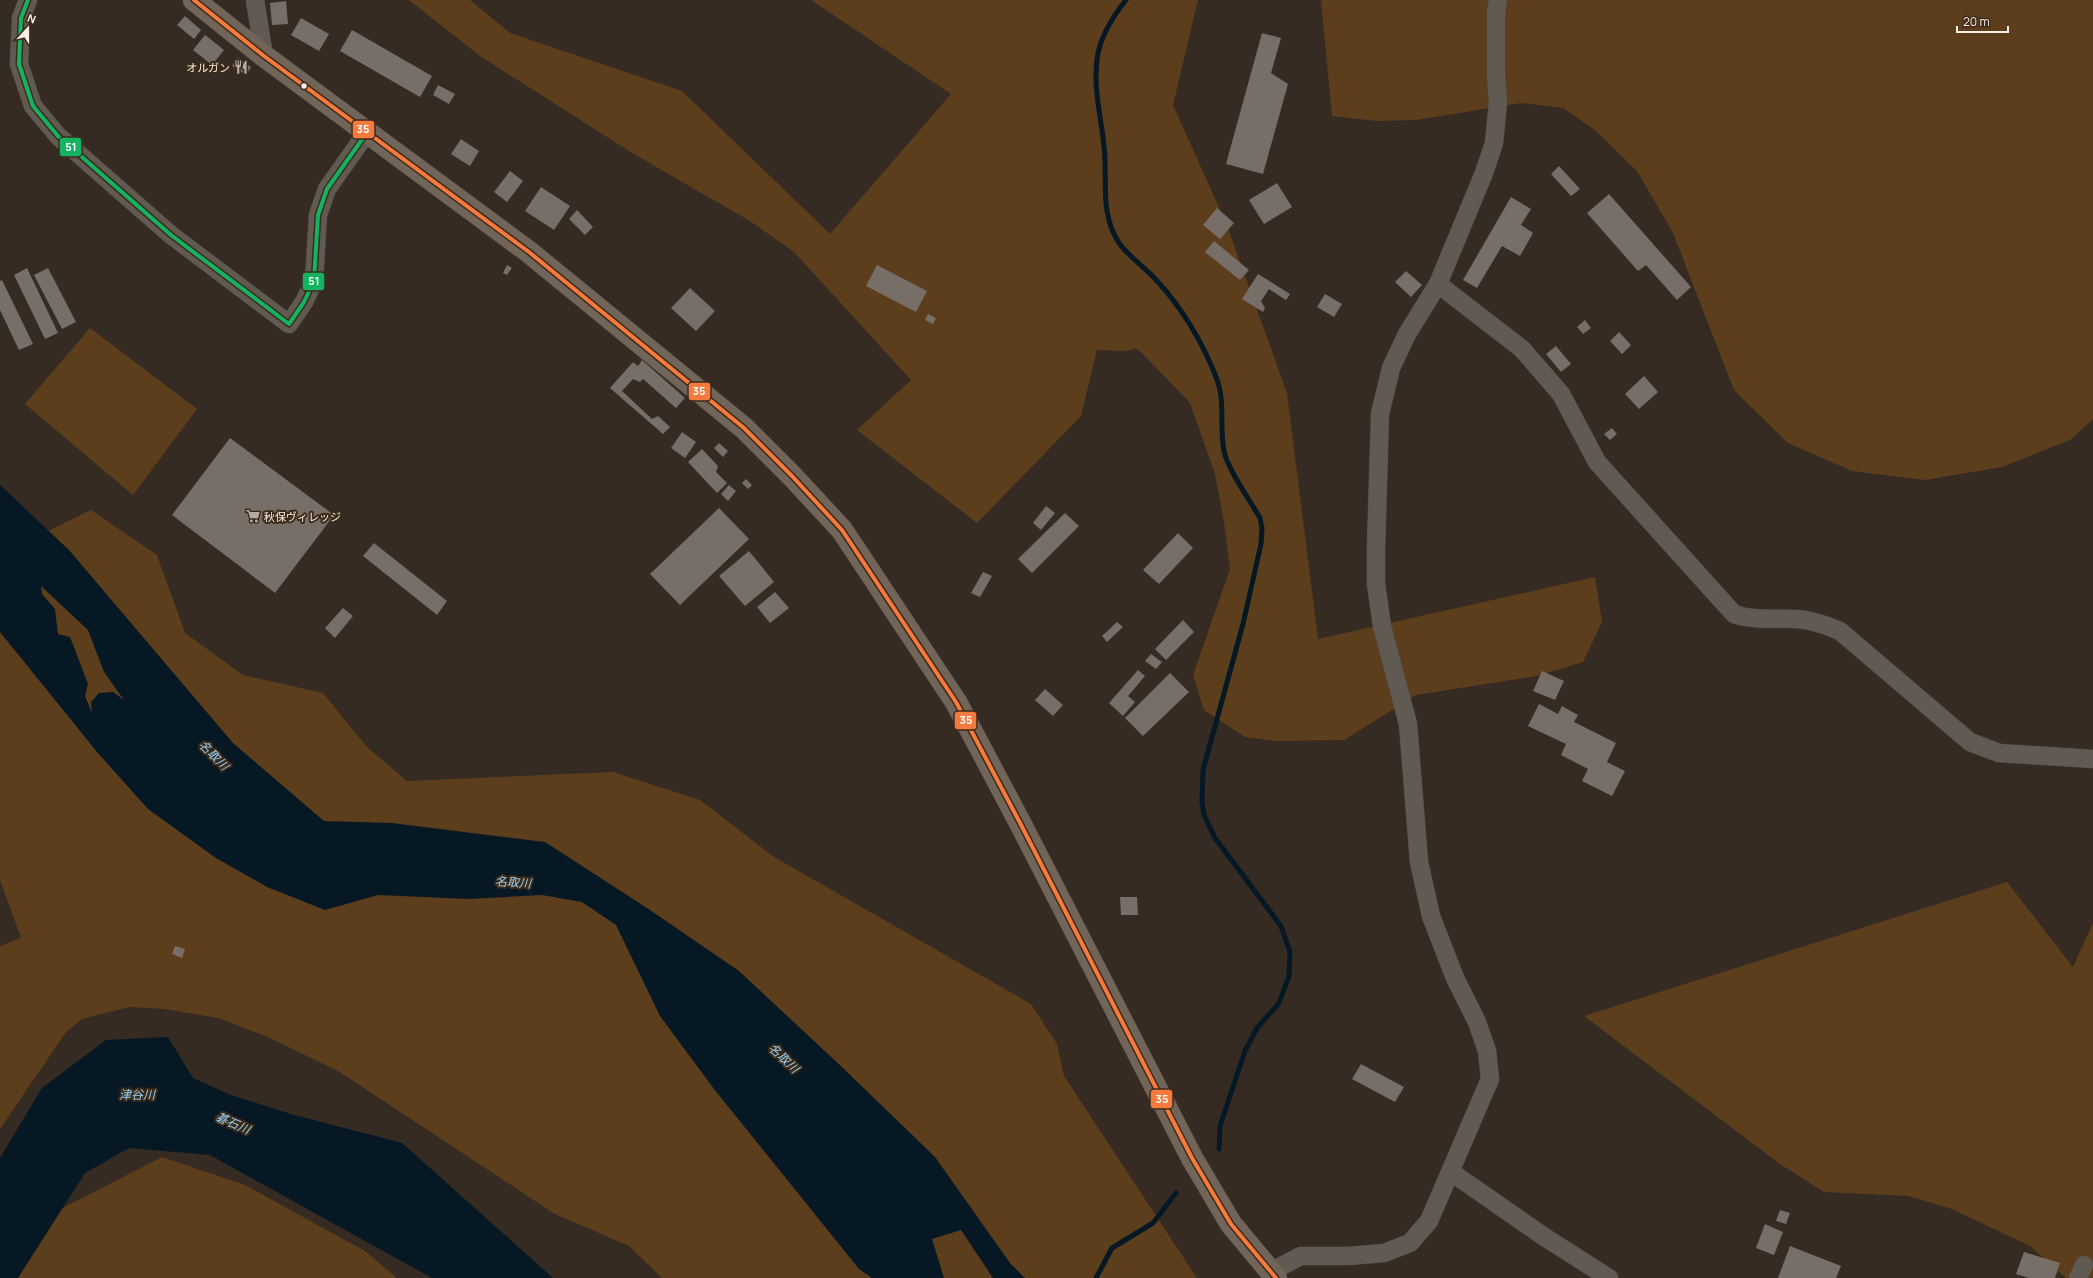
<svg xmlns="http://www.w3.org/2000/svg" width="2093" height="1278" font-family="Manrope,'Noto Sans JP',sans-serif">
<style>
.green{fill:#5d3e1c}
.water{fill:#051823;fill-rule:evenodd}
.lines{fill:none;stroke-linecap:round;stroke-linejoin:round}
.stream{stroke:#051823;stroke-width:5}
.building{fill:#776f67}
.minor-casing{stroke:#514840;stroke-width:19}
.major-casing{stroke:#514840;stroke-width:23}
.minor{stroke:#615a52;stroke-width:18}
.major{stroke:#706558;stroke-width:22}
.bus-1-casing{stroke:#3d2b1a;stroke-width:7}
.bus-2-casing{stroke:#3d2b1a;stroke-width:7}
.bus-1{stroke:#f6793e;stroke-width:4}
.bus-2{stroke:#13b361;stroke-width:4}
.bus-dot{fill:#fcf0e6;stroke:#3d2b1a;stroke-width:1.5}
.labels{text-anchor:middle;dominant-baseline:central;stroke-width:4;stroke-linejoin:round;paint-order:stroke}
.poi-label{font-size:11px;fill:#fcf0e6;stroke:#3d2b1a;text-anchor:end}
.water-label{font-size:12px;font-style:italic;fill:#94d1f5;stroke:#3d2b1a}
.line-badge{stroke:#3d2b1a;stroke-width:1.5}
.badge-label{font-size:11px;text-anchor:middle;font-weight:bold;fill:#fff}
</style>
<rect width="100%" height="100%" fill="#352b22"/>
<!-- green -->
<path class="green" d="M 409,0 L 470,0 L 510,33 L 682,91 L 830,234 L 951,94 L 811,0 L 1198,0 L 1173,105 L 1226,223 L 1287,393 L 1318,639 L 1595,577 L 1602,622 L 1583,662 L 1537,676 L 1416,695 L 1344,740 L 1275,741 L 1245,737 L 1204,710 L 1193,675 L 1230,569 L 1224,522 L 1215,474 L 1190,403 L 1143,354 L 1136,348 L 1127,351 L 1097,350 L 1081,416 L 977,523 L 857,430 L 911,380 L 794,252 L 750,221 L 632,153 L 480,56 Z
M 1321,0 L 2093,0 L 2093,419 L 2070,440 L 2002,467 L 1925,480 L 1852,471 L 1788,443 L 1734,390 L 1673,233 L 1637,171 L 1595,130 L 1563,108 L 1521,103 L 1416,120 L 1377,121 L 1332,116 Z
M 90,328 L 197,409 L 133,495 L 25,404 Z
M 91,510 L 157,555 L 185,633 L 243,675 L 323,693 L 367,747 L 407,781 L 613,772 L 700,800 L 774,857 L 1031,1004 L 1057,1044 L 1064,1076 L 1197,1278 L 662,1278 L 629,1246 L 555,1214 L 338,1071 L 268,1037 L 218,1018 L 165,1009 L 129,1007 L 82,1019 L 66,1032 L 0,1129 L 0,946 L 21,938 L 0,880 L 0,540 L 22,544 Z
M 2007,882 L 2073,967 L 2093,923 L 2093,1278 L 2066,1278 L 2030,1246 L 1952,1209 L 1908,1196 L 1824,1192 L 1780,1164 L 1584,1016 Z
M 162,1157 L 245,1185 L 365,1251 L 397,1278 L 0,1278 L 0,1265 L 55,1212 Z"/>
<!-- water -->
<path class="water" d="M 0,485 L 69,550 L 233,743 L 324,821 L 392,823 L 545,842 L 647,908 L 739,971 L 843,1068 L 935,1157 L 1010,1263 L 1025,1278 L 993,1278 L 961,1230 L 932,1239 L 944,1278 L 872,1278 L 859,1269 L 714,1089 L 660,1016 L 616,925 L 582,902 L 542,895 L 469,899 L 378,895 L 325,910 L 267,887 L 216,858 L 148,809 L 97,752 L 0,632 ZM 41,586 L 88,630 L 104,672 L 124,700 L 113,692 L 99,693 L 91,702 L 92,713 L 85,696 L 88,684 L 70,637 L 58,634 L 55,609 L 42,594 Z
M 168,1037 L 193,1078 L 231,1095 L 294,1115 L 402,1143 L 553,1278 L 432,1278 L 210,1155 L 129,1148 L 85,1173 L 18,1278 L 0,1278 L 0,1158 L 42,1088 L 106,1040 Z"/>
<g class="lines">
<!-- stream -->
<path class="stream" d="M 1126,0 C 1114,15 1102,35 1098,53 C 1092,85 1101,115 1104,146 C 1108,181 1099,212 1119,243 C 1130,258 1146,268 1158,282 C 1182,308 1203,343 1216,377 C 1226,401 1219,427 1224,451 C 1228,470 1250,500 1260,518 L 1262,528 L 1261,544 L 1243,624 L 1203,770 L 1202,802 L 1204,815 L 1215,838 L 1281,926 L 1290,952 L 1289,976 L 1279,1003 L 1257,1028 L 1245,1051 L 1220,1126 L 1219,1149
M 1096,1278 L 1112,1248 L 1153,1223 L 1176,1193"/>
</g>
<!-- building -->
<path class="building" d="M 286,1 L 288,24 L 272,25 L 270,3 Z
M 185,16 L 201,30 L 194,39 L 177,25 Z
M 301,18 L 329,34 L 319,51 L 291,35 Z
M 352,30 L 432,76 L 420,97 L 340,51 Z
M 1262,33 L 1281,38 L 1271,73 L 1288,84 L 1263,174 L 1226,164 Z
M 205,35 L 224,50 L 212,65 L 193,50 Z
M 238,58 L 251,67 L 246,75 L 232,66 Z
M 438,85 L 455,94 L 449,104 L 433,95 Z
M 461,139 L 479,151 L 470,166 L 451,154 Z
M 1559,166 L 1580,189 L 1571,196 L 1551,174 Z
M 510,171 L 523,181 L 507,202 L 494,192 Z
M 1277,183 L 1292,207 L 1264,224 L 1249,200 Z
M 541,187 L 570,206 L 554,230 L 525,211 Z
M 1609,194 L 1691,287 L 1677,300 L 1646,265 L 1638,271 L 1587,213 Z
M 1511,197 L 1531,209 L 1521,225 L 1533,233 L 1520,256 L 1502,246 L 1477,288 L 1463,280 Z
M 1217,208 L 1234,223 L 1220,239 L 1203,225 Z
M 577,210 L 593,227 L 585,235 L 569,219 Z
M 1214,241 L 1249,270 L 1240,280 L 1205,252 Z
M 507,265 L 512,268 L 507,275 L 503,273 Z
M 877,265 L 927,291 L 916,312 L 866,286 Z
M 27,268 L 58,333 L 45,339 L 14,275 Z
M 48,268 L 76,322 L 62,329 L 34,275 Z
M 1406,271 L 1422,285 L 1411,297 L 1395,282 Z
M 1258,274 L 1290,294 L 1286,300 L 1269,289 L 1261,301 L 1265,308 L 1263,312 L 1242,299 Z
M 2,280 L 33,344 L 19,350 L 0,310 L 0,281 Z
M 690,288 L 715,311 L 696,331 L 671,308 Z
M 1325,294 L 1342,304 L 1334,317 L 1317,307 Z
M 928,314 L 936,318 L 933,324 L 925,320 Z
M 1585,320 L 1591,328 L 1583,334 L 1577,327 Z
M 1619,332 L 1631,345 L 1622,354 L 1610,341 Z
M 1556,346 L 1571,364 L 1561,372 L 1546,354 Z
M 642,360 L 685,398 L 676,408 L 643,379 L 640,382 L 633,379 L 622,391 L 652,419 L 658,416 L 670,427 L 663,434 L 610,388 L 633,362 L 638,366 Z
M 1644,376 L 1658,392 L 1639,409 L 1625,394 Z
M 1612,428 L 1617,434 L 1610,440 L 1604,434 Z
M 682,432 L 696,442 L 685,458 L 671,448 Z
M 230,438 L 334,515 L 275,593 L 172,515 Z
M 719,443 L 728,451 L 723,457 L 714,448 Z
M 702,449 L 718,466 L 716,472 L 727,483 L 717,493 L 688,462 Z
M 746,479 L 752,485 L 748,489 L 742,483 Z
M 729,485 L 736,491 L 728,501 L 721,494 Z
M 1046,506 L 1055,513 L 1041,530 L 1033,523 Z
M 719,508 L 749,539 L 680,605 L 650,574 Z
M 1065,513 L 1079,526 L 1032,573 L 1018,559 Z
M 1178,533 L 1193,548 L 1159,584 L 1143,570 Z
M 374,543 L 447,601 L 437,615 L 363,556 Z
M 749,551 L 774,582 L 745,606 L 719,576 Z
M 983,572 L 992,576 L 980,597 L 971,593 Z
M 775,592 L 789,608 L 770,623 L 757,607 Z
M 343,608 L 353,616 L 335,638 L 325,628 Z
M 1183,620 L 1194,632 L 1166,660 L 1155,649 Z
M 1117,622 L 1123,627 L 1107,642 L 1102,636 Z
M 1151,654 L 1162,662 L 1156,669 L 1145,661 Z
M 1138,670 L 1145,676 L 1128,696 L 1135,702 L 1123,716 L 1109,703 Z
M 1542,671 L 1564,681 L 1555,700 L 1533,691 Z
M 1170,673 L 1189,692 L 1143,736 L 1125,718 Z
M 1045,689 L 1063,705 L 1053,716 L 1035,700 Z
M 1539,704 L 1558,714 L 1562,706 L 1578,715 L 1574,722 L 1616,743 L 1607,762 L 1625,771 L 1612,796 L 1582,781 L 1588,769 L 1561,755 L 1566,744 L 1528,726 Z
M 1120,897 L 1137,897 L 1138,915 L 1121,915 Z
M 175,946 L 185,949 L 182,958 L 172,954 Z
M 1361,1064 L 1404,1087 L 1395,1102 L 1352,1079 Z
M 1780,1210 L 1790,1213 L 1786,1224 L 1776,1221 Z
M 1765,1224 L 1783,1232 L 1774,1255 L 1756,1248 Z
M 1790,1246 L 1841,1266 L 1836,1278 L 1778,1278 Z
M 2024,1252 L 2060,1263 L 2055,1278 L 2029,1278 L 2016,1274 Z"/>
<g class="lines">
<defs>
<path id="minor" d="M 28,0 L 21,18 L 19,64 L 33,106 L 58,136 L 171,235 L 289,324 L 304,302 L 314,281 L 318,215 L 327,189 L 368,131
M 255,0 L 264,56
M 1438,284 L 1522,349 L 1561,394 L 1597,462 L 1734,614 C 1754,621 1776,618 1797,619 C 1812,620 1826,625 1840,631 L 1970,742 L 1999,753 L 2093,759
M 1451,1172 L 1543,1236 L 1609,1278
M 1270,1272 L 1301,1256 L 1348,1256 L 1384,1253 L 1410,1243 L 1429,1221 L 1490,1079 L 1487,1051 L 1477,1022 L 1455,978 L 1431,916 L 1419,862 L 1408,724 L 1382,626 L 1376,584 L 1376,548 L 1380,414 L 1391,368 L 1407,334 L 1438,284 L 1484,173 L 1494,143 L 1498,102 L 1496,76 L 1496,12 L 1498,0
M 2078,1278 L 2084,1265"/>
<path id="major" d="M 194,0 L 264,56 L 529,252 L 744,428 L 792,476 L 842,530 L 956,702 L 1018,819 L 1192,1158 L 1231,1224 L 1276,1278"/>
</defs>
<!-- minor casing -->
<use href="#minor" class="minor-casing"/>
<!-- major casing -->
<use href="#major" class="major-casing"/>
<!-- minor -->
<use href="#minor" class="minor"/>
<!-- major -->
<use href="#major" class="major"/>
<defs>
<path id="bus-1" d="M 194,0 L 264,56 L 529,252 L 744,428 L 792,476 L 842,530 L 956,702 L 1018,819 L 1192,1158 L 1231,1224 L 1276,1278"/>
<path id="bus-2" d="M 28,0 L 21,18 L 19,64 L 33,106 L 58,136 L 171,235 L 289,324 L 304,302 L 314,281 L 318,215 L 327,189 L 368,131"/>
</defs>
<!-- bus-1 casing -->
<use href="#bus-1" class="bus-1-casing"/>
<!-- bus-2 casing -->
<use href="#bus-2" class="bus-2-casing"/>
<!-- bus-1 -->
<use href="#bus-1" class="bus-1"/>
<!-- bus-2 -->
<use href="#bus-2" class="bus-2"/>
</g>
<!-- icons -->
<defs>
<symbol id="restaurant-bare" viewBox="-9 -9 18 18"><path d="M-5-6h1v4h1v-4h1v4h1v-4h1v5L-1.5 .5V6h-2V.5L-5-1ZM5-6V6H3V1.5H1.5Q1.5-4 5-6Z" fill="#b6aba1" stroke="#3d2b1a" stroke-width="2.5" paint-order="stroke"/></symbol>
<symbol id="supermarket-bare" viewBox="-9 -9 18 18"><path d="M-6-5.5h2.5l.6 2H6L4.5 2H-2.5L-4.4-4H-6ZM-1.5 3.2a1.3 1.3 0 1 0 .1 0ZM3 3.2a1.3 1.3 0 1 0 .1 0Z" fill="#b6aba1" stroke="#3d2b1a" stroke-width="2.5" paint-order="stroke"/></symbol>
</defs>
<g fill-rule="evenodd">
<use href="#restaurant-bare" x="231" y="57" width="20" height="20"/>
<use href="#supermarket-bare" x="243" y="506" width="20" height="20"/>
</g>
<!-- markers -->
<circle class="bus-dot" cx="304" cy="86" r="3.5"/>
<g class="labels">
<!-- poi labels -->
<g class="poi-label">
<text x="230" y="67">オルガン</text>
<text x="264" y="516" text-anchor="start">秋保ヴィレッジ</text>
</g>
<!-- water labels -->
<g class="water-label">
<text transform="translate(214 755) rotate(45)">名取川</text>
<text transform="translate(513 882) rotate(4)">名取川</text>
<text transform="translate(784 1058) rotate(43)">名取川</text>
<text x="137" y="1094">津谷川</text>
<text transform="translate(233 1123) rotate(23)">碁石川</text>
</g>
</g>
<g class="line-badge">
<rect x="352" y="120" width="23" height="19" rx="4" fill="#f6793e"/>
<rect x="59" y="137" width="23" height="20" rx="4" fill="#13b361"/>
<rect x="302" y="272" width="23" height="19" rx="4" fill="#13b361"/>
<rect x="688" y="382" width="23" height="19" rx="4" fill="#f6793e"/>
<rect x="954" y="711" width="23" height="19" rx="4" fill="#f6793e"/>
<rect x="1150" y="1089" width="23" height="20" rx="4" fill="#f6793e"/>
</g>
<g class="badge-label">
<text x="363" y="133">35</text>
<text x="71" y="151">51</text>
<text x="314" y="285">51</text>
<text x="699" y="395">35</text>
<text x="966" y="724">35</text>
<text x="1162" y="1103">35</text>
</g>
<!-- north arrow -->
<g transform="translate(28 28) rotate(21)" stroke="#3d2b1a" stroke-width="3" paint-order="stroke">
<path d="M0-3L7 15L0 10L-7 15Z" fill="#fcf0e6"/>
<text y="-6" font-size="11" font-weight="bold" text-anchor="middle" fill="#fcf0e6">N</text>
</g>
<!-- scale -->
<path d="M1957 26v6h51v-6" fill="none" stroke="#fcf0e6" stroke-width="2"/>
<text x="1963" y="26" font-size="12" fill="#fcf0e6" stroke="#3d2b1a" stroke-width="3" paint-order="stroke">20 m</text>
</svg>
